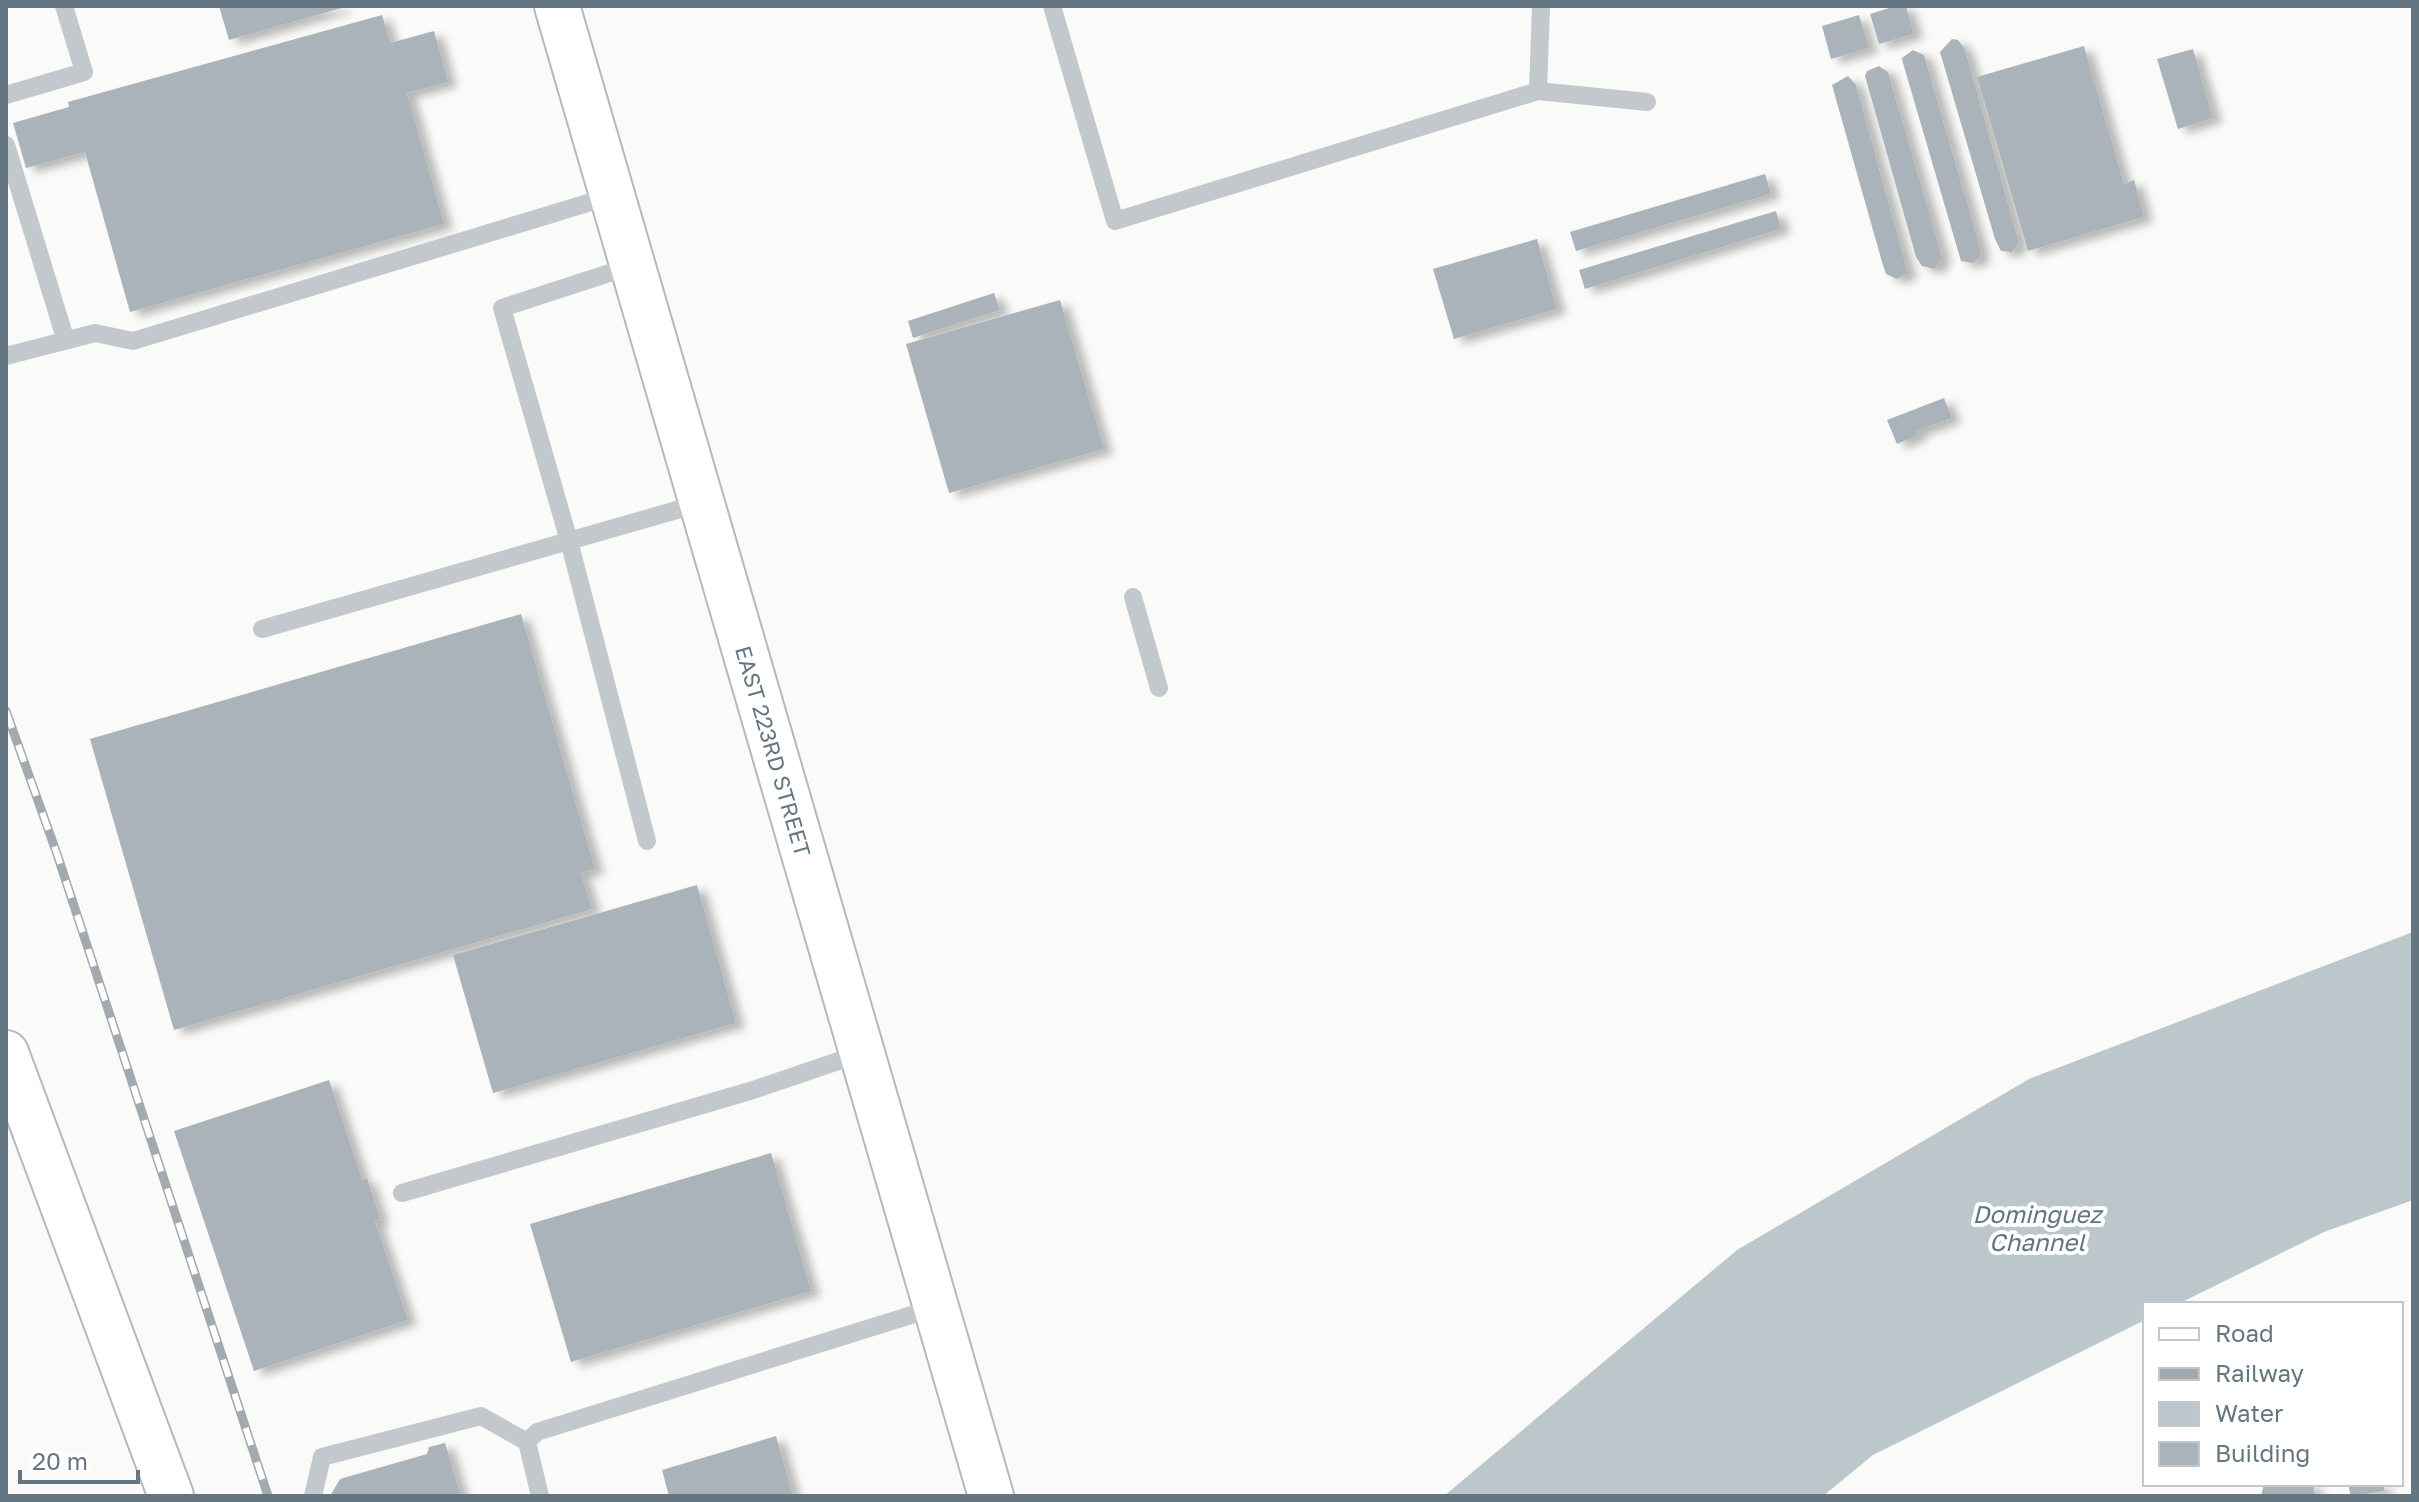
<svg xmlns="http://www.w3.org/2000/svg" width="2419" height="1502" font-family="'Golos Text',sans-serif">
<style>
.water{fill:#bbc7cb}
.building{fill:#aab3b9;filter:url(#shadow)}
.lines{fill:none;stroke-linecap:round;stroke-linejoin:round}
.secondary-casing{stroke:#b3babf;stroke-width:48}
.highway-casing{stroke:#b4b9bd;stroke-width:48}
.lane{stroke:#c3c8cc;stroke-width:18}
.secondary{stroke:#fff;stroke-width:44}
.highway{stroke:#fff;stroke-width:44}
.rail-casing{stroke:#a2aab0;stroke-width:9}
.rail{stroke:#fff;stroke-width:6;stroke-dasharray:18;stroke-linecap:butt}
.labels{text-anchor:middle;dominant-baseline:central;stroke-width:8;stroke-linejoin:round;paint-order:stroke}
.street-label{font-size:22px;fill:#657683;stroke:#fff}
.water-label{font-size:24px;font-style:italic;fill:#60757c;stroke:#fff}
</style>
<defs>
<filter id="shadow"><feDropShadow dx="9" dy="5" stdDeviation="4" flood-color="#0004"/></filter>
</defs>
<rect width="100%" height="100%" fill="#fafaf8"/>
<!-- water -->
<path class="water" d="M 2413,932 L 2413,1200 L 2324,1232 L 2178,1304 L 2145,1304 L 2145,1320 L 1873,1455 L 1823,1496 L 1444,1496 L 1737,1250 L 2029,1079 Z"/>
<!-- building -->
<path class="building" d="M 219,6 L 344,6 L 345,7 L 229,40 Z
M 1896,6 L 1906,6 L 1914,34 L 1879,44 L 1870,14 Z
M 382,15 L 390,43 L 434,31 L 448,82 L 407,93 L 444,224 L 130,312 L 85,152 L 26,168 L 13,123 L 69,107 L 68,102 Z
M 1859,15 L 1869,48 L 1831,59 L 1822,26 Z
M 1952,39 L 1958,40 L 1965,49 L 2016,232 L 2019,243 L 2012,252 L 2001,251 L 1995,239 L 1940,52 Z
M 2084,46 L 2124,184 L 2134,180 L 2144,217 L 2028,251 L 1977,77 Z
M 2193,49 L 2213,118 L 2178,129 L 2157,59 Z
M 1913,50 L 1924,55 L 1979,244 L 1981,256 L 1973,263 L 1961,261 L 1903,63 L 1902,58 Z
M 1879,66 L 1888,72 L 1942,257 L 1935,269 L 1922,266 L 1916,257 L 1865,76 L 1867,71 Z
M 1848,76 L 1856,85 L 1908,273 L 1897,279 L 1886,274 L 1882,262 L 1832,85 Z
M 1765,174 L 1771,194 L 1576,251 L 1570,232 Z
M 1776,211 L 1781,229 L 1585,289 L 1579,270 Z
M 1537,239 L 1557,309 L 1454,339 L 1433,269 Z
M 994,293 L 1000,310 L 913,338 L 908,321 Z
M 1060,300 L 1104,449 L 949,493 L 906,344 Z
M 1944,398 L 1952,418 L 1917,431 L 1918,435 L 1897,444 L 1887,420 Z
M 521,614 L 595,869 L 581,873 L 592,909 L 174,1030 L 90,739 Z
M 697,885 L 736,1023 L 493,1093 L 453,955 Z
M 329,1080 L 362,1180 L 367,1178 L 380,1219 L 375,1221 L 408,1320 L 254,1371 L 174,1131 Z
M 771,1153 L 811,1291 L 571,1362 L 530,1224 Z
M 776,1436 L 793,1496 L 669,1496 L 662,1470 Z
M 445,1443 L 461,1496 L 330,1496 L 340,1479 L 427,1454 L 429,1447 Z
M 2264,1484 L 2313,1484 L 2315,1496 L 2261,1496 Z
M 2348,1484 L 2383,1484 L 2385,1491 L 2351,1496 Z"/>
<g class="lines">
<defs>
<g id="secondary">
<path id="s1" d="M 557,6 L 991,1496"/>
</g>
<path id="highway" d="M 6,1053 L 171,1496"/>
</defs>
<!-- secondary casing -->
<use href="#secondary" class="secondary-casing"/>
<!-- highway casing -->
<use href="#highway" class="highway-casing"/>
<!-- lane -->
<path class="lane" d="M 1052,6 L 1115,221 L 1538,91 L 1541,6
M 1538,91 L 1647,102
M 6,95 L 84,72 L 64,6
M 6,145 L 65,338
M 631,266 L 502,308 L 569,541 L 647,841
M 6,356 L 95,333 L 133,341 L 611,196
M 1133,597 L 1159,688
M 262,629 L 701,503
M 402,1193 L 750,1091 L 862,1053
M 313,1496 L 322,1457 L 481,1416 L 527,1442
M 540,1496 L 527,1442 L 537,1432 L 937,1307"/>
<!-- secondary -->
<use href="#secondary" class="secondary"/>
<!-- highway -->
<use href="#highway" class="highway"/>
<defs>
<path id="rail" d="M 6,711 L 57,854 L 268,1496"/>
</defs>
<!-- rail casing -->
<use href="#rail" class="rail-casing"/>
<!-- rail -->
<use href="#rail" class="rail"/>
</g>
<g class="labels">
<!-- street labels -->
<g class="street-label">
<text stroke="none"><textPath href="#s1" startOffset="776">EAST 223RD STREET</textPath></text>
</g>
<!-- water labels -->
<g class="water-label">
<text x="2037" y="1213">Dominguez<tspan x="2037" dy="28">Channel</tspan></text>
</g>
</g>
<!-- border -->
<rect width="2419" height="1502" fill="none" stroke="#657683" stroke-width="16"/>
<!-- legend -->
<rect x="2143" y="1302" width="260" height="184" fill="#ffffff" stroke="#c1c8cd" stroke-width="2"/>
<rect x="2159" y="1328" width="40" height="12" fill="#ffffff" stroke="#c1c8cd" stroke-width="2"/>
<text x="2215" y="1342" font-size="24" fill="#657683">Road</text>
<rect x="2159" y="1368" width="40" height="12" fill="#a2aab0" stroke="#c1c8cd" stroke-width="2"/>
<text x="2215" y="1382" font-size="24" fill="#657683">Railway</text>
<rect x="2159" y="1402" width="40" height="24" fill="#bbc7cb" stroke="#c1c8cd" stroke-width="2"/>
<text x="2215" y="1422" font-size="24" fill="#657683">Water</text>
<rect x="2159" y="1442" width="40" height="24" fill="#aab3b9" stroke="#c1c8cd" stroke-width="2"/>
<text x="2215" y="1462" font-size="24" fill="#657683">Building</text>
<!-- scale -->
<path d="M20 1470v12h118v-12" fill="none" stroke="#657683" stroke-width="4"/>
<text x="32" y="1470" font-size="24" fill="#657683" stroke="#ffffff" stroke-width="6" paint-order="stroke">20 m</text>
</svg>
